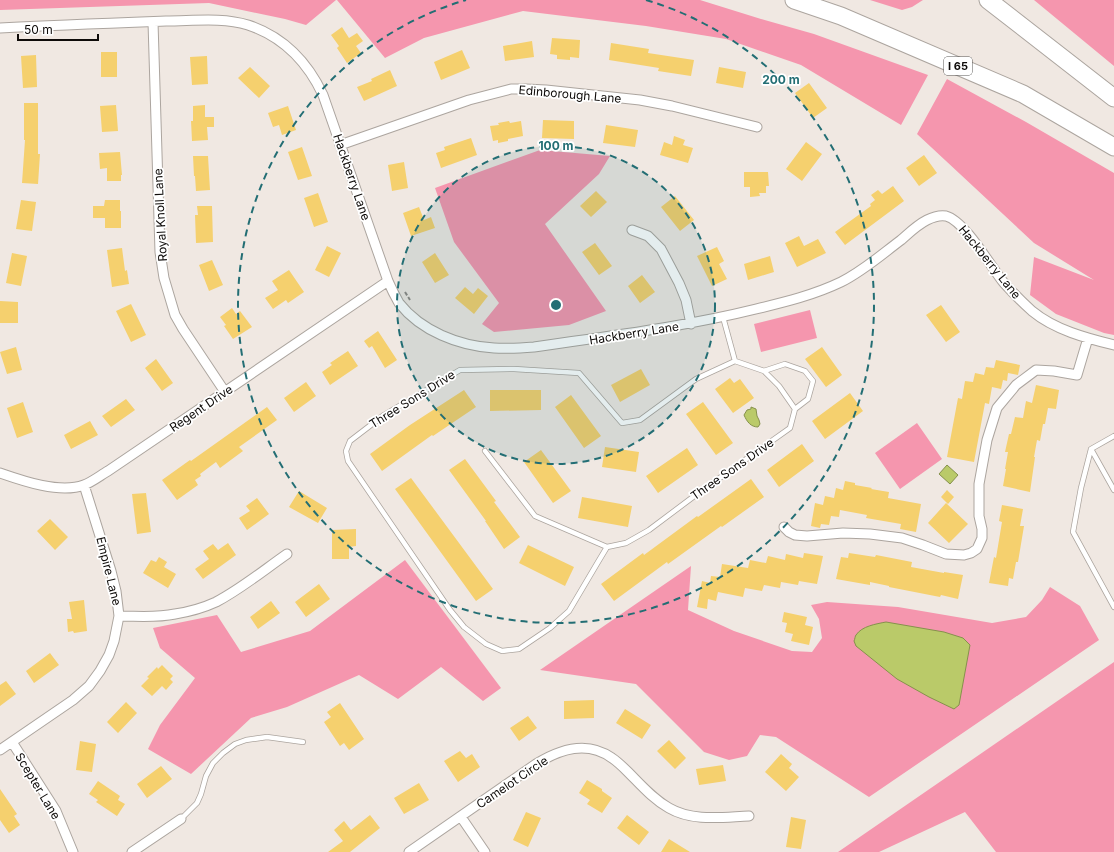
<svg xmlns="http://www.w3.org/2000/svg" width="1114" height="852" font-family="Inter,sans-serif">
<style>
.green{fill:#f596ae}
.water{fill:#baca69;stroke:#86914c}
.building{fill:#f5d06e}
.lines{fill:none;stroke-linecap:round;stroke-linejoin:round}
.service-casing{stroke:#aca59f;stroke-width:6}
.minor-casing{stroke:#aca59f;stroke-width:11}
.motorway-casing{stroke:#aca59f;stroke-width:19}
.path{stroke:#8e8884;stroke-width:2;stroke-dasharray:4 2;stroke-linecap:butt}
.service{stroke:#fff;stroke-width:4.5}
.minor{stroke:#fff;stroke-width:9}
.motorway{stroke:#fff;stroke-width:17}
.ring{fill:none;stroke:#236e74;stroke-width:2;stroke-dasharray:7 5}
.labels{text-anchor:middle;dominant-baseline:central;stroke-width:3.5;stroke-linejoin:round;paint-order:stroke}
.shield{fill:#fff;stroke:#565453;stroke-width:1}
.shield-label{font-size:11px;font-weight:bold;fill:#0e0b09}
.street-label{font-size:12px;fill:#0e0b09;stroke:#fff}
.centre{fill:#236e74;stroke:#fff;stroke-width:2}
.ring-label{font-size:12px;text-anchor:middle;font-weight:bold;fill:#236e74;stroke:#fff;stroke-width:3.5;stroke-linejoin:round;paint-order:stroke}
</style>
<rect width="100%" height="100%" fill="#f0e8e2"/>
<!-- green -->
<path class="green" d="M 0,0 L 336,0 L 306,25 L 285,19 L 209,3 L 0,10 Z
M 337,0 L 700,0 L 761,19 L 814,34 L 928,75 L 901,125 L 801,65 L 726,39 L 646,26 L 523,11 L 424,38 L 385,58 Z
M 870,0 L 923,0 L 912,7 L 902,10 Z
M 1034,0 L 1114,0 L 1114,66 Z
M 947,79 L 1026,122 L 1114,173 L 1114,335 L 1104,333 L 1056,314 L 1030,295 L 1034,257 L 1094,280 L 1034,243 L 917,134 Z
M 540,150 L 610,156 L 599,174 L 545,224 L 606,311 L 569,325 L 494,332 L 482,324 L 499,303 L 454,242 L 435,188 Z
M 810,310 L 817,338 L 761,352 L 754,324 Z
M 917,423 L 942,459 L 900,489 L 875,453 Z
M 405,560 L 501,688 L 483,701 L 441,667 L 398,699 L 359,675 L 287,707 L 251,718 L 191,774 L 148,749 L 160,725 L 195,678 L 160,648 L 153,628 L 217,615 L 241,652 L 310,631 Z
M 691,566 L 688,610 L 734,631 L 792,651 L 812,652 L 822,638 L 819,619 L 811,605 L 827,602 L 898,607 L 992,623 L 1026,617 L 1042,600 L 1050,587 L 1080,606 L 1099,640 L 869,797 L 776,737 L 760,735 L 747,756 L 729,760 L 704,752 L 636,684 L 540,670 Z
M 1114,662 L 1114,852 L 996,852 L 965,812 L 879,852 L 838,852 Z"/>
<!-- water -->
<path class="water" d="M 751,407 L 756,409 L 757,416 L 759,420 L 760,424 L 758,427 C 751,427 747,422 744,415 L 747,410 L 751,409 Z
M 947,465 L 958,475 L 950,484 L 939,474 Z
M 886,622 L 944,632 L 963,638 L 970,645 L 959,705 L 954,709 L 929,697 L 897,679 L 856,646 L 854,641 C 855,639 855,636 856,635 C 862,626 876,624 886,622 Z"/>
<!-- building -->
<path class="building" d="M 342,27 L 349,38 L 357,33 L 363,41 L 356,46 L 361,53 L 347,63 L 337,48 L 339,46 L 331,35 Z
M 552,38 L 580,40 L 579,58 L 570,57 L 570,60 L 557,59 L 557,55 L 550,54 Z
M 532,41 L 534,57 L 505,61 L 503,46 Z
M 611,43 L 649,49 L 648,53 L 694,60 L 691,76 L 658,71 L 659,68 L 609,60 Z
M 462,50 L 470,68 L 441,80 L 434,62 Z
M 101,52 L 117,52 L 117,77 L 101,77 Z
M 36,55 L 37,87 L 23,88 L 21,56 Z
M 207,56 L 208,84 L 192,85 L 190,57 Z
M 250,67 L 270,86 L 259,98 L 238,78 Z
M 719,67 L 746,72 L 743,88 L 716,83 Z
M 390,70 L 397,86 L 364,101 L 357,87 L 372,81 L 371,79 Z
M 809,83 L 827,108 L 813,118 L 795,93 Z
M 24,103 L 38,103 L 38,154 L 40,154 L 38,184 L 22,183 L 25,140 L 24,140 Z
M 116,105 L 118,131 L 102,132 L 100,106 Z
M 205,105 L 205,117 L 214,117 L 214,127 L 207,127 L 208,140 L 192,141 L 191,121 L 193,121 L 193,106 Z
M 288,106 L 296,130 L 282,135 L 279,125 L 273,127 L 268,113 Z
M 543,120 L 574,121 L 574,139 L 542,138 Z
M 509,121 L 510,123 L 521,121 L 523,136 L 508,139 L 508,141 L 498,143 L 498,140 L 493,141 L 490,126 L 499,125 L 498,123 Z
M 606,125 L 638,130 L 635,147 L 603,143 Z
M 674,136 L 685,140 L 683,145 L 693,148 L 688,163 L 660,155 L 664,142 L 672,145 Z
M 471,138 L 477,155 L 441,168 L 436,153 L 445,150 L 444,147 Z
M 806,142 L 822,154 L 802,181 L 786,169 Z
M 302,147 L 312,176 L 298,180 L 288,152 Z
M 120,152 L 122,175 L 121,175 L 121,181 L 107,181 L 107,168 L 100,169 L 99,153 Z
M 924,155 L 937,173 L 919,186 L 906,168 Z
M 193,156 L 208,156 L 210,190 L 196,191 L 195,176 L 194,176 Z
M 404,162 L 408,188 L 392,191 L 388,165 Z
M 744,172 L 768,172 L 769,186 L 766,186 L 766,193 L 759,193 L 760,196 L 750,197 L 750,187 L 744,187 Z
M 893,186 L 904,201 L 845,245 L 835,232 L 871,206 L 870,204 L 875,200 L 871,195 L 878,190 L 882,194 Z
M 596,191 L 607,202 L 591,217 L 580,206 Z
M 318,193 L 328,222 L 314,227 L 304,198 Z
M 675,196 L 694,220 L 680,231 L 661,207 Z
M 21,200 L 36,202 L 32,231 L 16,229 Z
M 105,200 L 120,200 L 120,211 L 121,211 L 121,228 L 105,228 L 105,218 L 93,218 L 93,206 L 104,206 Z
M 197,206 L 212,206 L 213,242 L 196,243 L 195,215 L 198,215 Z
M 419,207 L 424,220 L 431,217 L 435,228 L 411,236 L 403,213 Z
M 799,236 L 804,246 L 818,239 L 826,253 L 797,267 L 785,243 Z
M 595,243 L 612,266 L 599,275 L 582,252 Z
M 327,246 L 341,253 L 329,277 L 315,270 Z
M 717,247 L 724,261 L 719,264 L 727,279 L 712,286 L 697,256 Z
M 122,248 L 125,271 L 127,270 L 129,284 L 112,287 L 107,250 Z
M 12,253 L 27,256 L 21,286 L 6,283 Z
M 435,253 L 449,275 L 435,283 L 422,262 Z
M 770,256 L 774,272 L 748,280 L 744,264 Z
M 212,260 L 223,285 L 209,291 L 199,265 Z
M 289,270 L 304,292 L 288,303 L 286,300 L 273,309 L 265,298 L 278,290 L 272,281 Z
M 642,275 L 655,292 L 640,303 L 628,286 Z
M 465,287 L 473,294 L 478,288 L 488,296 L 474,314 L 455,298 Z
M 0,301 L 18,302 L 18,323 L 0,323 Z
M 131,304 L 146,335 L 131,342 L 116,311 Z
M 941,305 L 960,332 L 946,342 L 926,315 Z
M 232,308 L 236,314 L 240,311 L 252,327 L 233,339 L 224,326 L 226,325 L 220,317 Z
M 378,331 L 397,360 L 385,368 L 372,346 L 369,348 L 364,341 Z
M 16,347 L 22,370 L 7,374 L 0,352 Z
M 822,347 L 842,375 L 826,387 L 805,359 Z
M 348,351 L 358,366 L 330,385 L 322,372 L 332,365 L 330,363 Z
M 156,359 L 173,383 L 162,391 L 145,368 Z
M 996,360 L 1020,365 L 1018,375 L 1008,373 L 1007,381 L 1003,380 L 1001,389 L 992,387 L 989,404 L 985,403 L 974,462 L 947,457 L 958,398 L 962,399 L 965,381 L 973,382 L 975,373 L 984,375 L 986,367 L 994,368 Z
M 641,369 L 650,385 L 620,402 L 611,385 Z
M 730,378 L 734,383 L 740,379 L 754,398 L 733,413 L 715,389 Z
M 306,382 L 316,396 L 294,412 L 284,398 Z
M 1036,385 L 1059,390 L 1056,409 L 1048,408 L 1045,424 L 1043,424 L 1040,441 L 1037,440 L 1034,457 L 1035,457 L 1030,492 L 1003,486 L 1006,469 L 1005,469 L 1008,452 L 1005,452 L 1009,434 L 1011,434 L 1015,417 L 1023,418 L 1026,401 L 1032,403 Z
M 464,390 L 476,407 L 433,436 L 432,435 L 382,471 L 370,454 L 410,425 Z
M 490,390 L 541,390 L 541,410 L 490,411 Z
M 850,393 L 863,411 L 825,439 L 812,421 Z
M 571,395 L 601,436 L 584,448 L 555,407 Z
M 126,399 L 135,410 L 111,427 L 102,416 Z
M 23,402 L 33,432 L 17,438 L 7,408 Z
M 703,402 L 733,443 L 716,455 L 686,414 Z
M 267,407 L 277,420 L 239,447 L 243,451 L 220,468 L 216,462 L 200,474 L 201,476 L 195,480 L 198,485 L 177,500 L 162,480 L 190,460 L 191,461 Z
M 90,421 L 98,435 L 71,449 L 64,435 Z
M 802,444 L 814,461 L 779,487 L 767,470 Z
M 605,447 L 639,452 L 636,472 L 602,467 Z
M 687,448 L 698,465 L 658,493 L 646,476 Z
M 541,450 L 571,491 L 553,503 L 524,462 Z
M 465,459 L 496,501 L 494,502 L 520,537 L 504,549 L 485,521 L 486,521 L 449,470 Z
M 411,478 L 493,589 L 476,601 L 395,489 Z
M 751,479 L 764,497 L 722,527 L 721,526 L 668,564 L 667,562 L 614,601 L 601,584 L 643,553 L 644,555 L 697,516 L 698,517 Z
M 845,481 L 855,483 L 855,485 L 872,488 L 871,489 L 889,492 L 888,498 L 921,504 L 916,532 L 900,529 L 901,524 L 866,518 L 867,515 L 840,510 L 839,517 L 831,516 L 829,525 L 821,524 L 820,528 L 811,526 L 815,503 L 823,505 L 825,496 L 834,498 L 836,488 L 843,490 Z
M 947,490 L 954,497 L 948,504 L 941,497 Z
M 299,491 L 327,508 L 318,523 L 289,507 Z
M 146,493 L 151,532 L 137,534 L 132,494 Z
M 582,497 L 632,506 L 628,527 L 578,518 Z
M 257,498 L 269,514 L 247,530 L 239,518 L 250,511 L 246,506 Z
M 946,503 L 968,524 L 949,543 L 928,523 Z
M 1002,505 L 1023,509 L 1020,526 L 1024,526 L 1018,562 L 1016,562 L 1013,579 L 1009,578 L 1008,586 L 989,583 L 994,557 L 996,558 L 1002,522 L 999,521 Z
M 50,519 L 68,537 L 55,550 L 37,531 Z
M 356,529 L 356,546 L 349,547 L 349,559 L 332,559 L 332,530 Z
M 228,543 L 236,555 L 203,579 L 195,569 L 209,559 L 203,551 L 213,544 L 218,550 Z
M 528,545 L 574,567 L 565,586 L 519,563 Z
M 804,553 L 823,556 L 817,584 L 799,581 L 798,585 L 781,582 L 780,588 L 764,585 L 762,591 L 745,588 L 743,597 L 718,592 L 716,601 L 708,599 L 707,609 L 697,607 L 702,581 L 710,583 L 711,576 L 720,577 L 722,564 L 748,568 L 750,560 L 766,563 L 768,556 L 785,560 L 786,554 L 803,558 Z
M 849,553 L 875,557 L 876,555 L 912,562 L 911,567 L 944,573 L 944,572 L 963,575 L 958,599 L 941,595 L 940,597 L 889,587 L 889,586 L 870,582 L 870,585 L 836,579 L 841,557 L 848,558 Z
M 159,557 L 167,562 L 164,567 L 176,574 L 168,588 L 143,573 L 151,560 L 156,562 Z
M 319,584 L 330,599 L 306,617 L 295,602 Z
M 84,600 L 87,631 L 74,633 L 73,631 L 68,632 L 67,619 L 72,619 L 69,602 Z
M 271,601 L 280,613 L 258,629 L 250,617 Z
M 784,612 L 807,617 L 805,625 L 813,627 L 809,645 L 791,641 L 793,634 L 785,632 L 787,623 L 782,622 Z
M 50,653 L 59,665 L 34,683 L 26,671 Z
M 162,665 L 173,676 L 170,679 L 173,682 L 166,690 L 162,686 L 152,696 L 141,686 L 149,678 L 147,677 L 157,667 L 158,669 Z
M 6,681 L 16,694 L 0,706 L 0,685 Z
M 594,700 L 594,718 L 564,719 L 564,701 Z
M 126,702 L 137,713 L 118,733 L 107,722 Z
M 340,703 L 364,739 L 349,750 L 344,743 L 340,746 L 324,722 L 331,717 L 327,712 Z
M 625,709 L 651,725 L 642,739 L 616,723 Z
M 528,716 L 537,728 L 519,741 L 510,728 Z
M 669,740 L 686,758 L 675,769 L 657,751 Z
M 80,741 L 96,744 L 92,772 L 76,770 Z
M 460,751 L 466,758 L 472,754 L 480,767 L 458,782 L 444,761 Z
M 781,754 L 792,764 L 789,768 L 799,777 L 786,791 L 765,772 Z
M 723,765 L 726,781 L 699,785 L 696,769 Z
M 161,766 L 172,779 L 147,798 L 137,784 Z
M 587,780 L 602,789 L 602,791 L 612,798 L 602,813 L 587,804 L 590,800 L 579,793 Z
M 98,781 L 120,796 L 118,800 L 125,804 L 117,816 L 96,802 L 98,800 L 89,794 Z
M 419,783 L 429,800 L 404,814 L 394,798 Z
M 0,789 L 17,814 L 14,816 L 20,825 L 9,833 L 0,820 Z
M 526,812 L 541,818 L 528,847 L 513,840 Z
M 370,815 L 380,828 L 350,852 L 328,852 L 343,841 L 334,830 L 344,821 L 351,830 Z
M 627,815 L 649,832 L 639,845 L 617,828 Z
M 791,817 L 806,820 L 801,849 L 786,847 Z
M 669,839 L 690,852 L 661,852 Z"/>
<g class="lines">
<defs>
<path id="service" d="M 764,371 L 779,386 L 795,409
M 1091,449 L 1114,436
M 485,451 L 535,516 L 607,547 L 626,543 L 649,530 L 697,494 L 790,428 L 795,409 L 808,399 L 813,381 L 805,371 L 785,364 L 764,371 L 735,361
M 1114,490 L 1091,449 L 1081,488 L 1073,532 L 1114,607
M 607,547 L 598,562 L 569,611 L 550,628 L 519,649 L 502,651 L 486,644 L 464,627 L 450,610 L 348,461 L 346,451 L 350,441 L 384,415 L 460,370 L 514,369 L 579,373 L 622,423 L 640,420 L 696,379 L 735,361 L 723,317
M 181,819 L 197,803 L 201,794 L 206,776 L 213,763 L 223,753 L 235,744 L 246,740 L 267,737 L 303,742"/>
<path id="minor" d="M 153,22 L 160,252 L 164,278 L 175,315 L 183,329 L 225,392
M 0,28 C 55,25 111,23 166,21 C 193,21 222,17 248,25 C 284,37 307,61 323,95 L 388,281 C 391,288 395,296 399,303 C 421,331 459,346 494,348 C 508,349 521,348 534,347 C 609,336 683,327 756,309 C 785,302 814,295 841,282 C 863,271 881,255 901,240 C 909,233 917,225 927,220 C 933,217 940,215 946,216 C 965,221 991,267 1004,283 C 1013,293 1022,302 1032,311 C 1055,330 1086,338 1114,345
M 340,145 L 469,100 L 511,89 L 526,89 L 546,90 L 640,100 L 672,106 L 757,127
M 632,230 L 648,236 L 661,249 L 679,283 L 686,300 L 691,324
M 0,473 C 23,481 60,494 84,485 C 92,482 101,475 108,471 L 388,281
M 784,527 L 789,532 L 795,535 L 807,536 L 843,533 L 870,534 L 902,538 L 923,545 L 946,554 L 964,555 L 971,553 L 977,549 L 982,538 L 982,529 L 979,516 L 979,484 L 987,440 L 997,408 L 1016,385 L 1036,370 L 1054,371 L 1077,375 L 1088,338
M 119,616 C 138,616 156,618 175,614 C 188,612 203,608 216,602 C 241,589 264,570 287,554
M 12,742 L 56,811 L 73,852
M 0,750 L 73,700 L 89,686 L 100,671 L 109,655 L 114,641 L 119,616 L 116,591 L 111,571 L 84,485
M 461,817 L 485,852
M 132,852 L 181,819
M 409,852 L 536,764 C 560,749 587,740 612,758 C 618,762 623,767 628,772 C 641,785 653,799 669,808 C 693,822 723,817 749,816"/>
<path id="motorway" d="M 794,0 L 841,16 L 1023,94 L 1114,147
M 988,0 L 1114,98"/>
</defs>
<!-- service casing -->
<use href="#service" class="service-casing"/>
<!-- minor casing -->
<use href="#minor" class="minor-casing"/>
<!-- motorway casing -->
<use href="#motorway" class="motorway-casing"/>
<!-- path -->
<path class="path" d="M 405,292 L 410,300"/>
<!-- service -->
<use href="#service" class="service"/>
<!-- minor -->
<use href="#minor" class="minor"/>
<!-- motorway -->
<use href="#motorway" class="motorway"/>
</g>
<!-- distance rings -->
<circle cx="556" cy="305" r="159" fill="#236e74" fill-opacity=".12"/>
<g class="ring">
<circle cx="556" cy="305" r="159"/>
<path d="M646 0A318 318 0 1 1 466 0"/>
</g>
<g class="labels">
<!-- shield labels -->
<rect class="shield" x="944" y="57" width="28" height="18" rx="3"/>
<g class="shield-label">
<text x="958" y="66">I 65</text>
</g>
<!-- street labels -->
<g class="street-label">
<text transform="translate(570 94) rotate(5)">Edinborough Lane</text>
<text transform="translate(352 177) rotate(71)">Hackberry Lane</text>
<text transform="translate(160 215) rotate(-93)">Royal Knoll Lane</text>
<text transform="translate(990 262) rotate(51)">Hackberry Lane</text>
<text transform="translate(634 333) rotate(-9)">Hackberry Lane</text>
<text transform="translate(412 399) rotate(-32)">Three Sons Drive</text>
<text transform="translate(201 408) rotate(-34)">Regent Drive</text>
<text transform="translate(732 469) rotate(-35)">Three Sons Drive</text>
<text transform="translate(109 571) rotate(76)">Empire Lane</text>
<text transform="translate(512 782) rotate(-34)">Camelot Circle</text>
<text transform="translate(38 786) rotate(59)">Scepter Lane</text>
</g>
</g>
<circle cx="556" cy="305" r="6" class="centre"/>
<g class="ring-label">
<text x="781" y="84">200 m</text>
<text x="556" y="150">100 m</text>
</g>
<!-- scale -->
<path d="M18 34v6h80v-6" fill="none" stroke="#0e0b09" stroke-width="2"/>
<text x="24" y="34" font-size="12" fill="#0e0b09" stroke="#ffffff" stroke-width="3" paint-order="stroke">50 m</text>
</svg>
